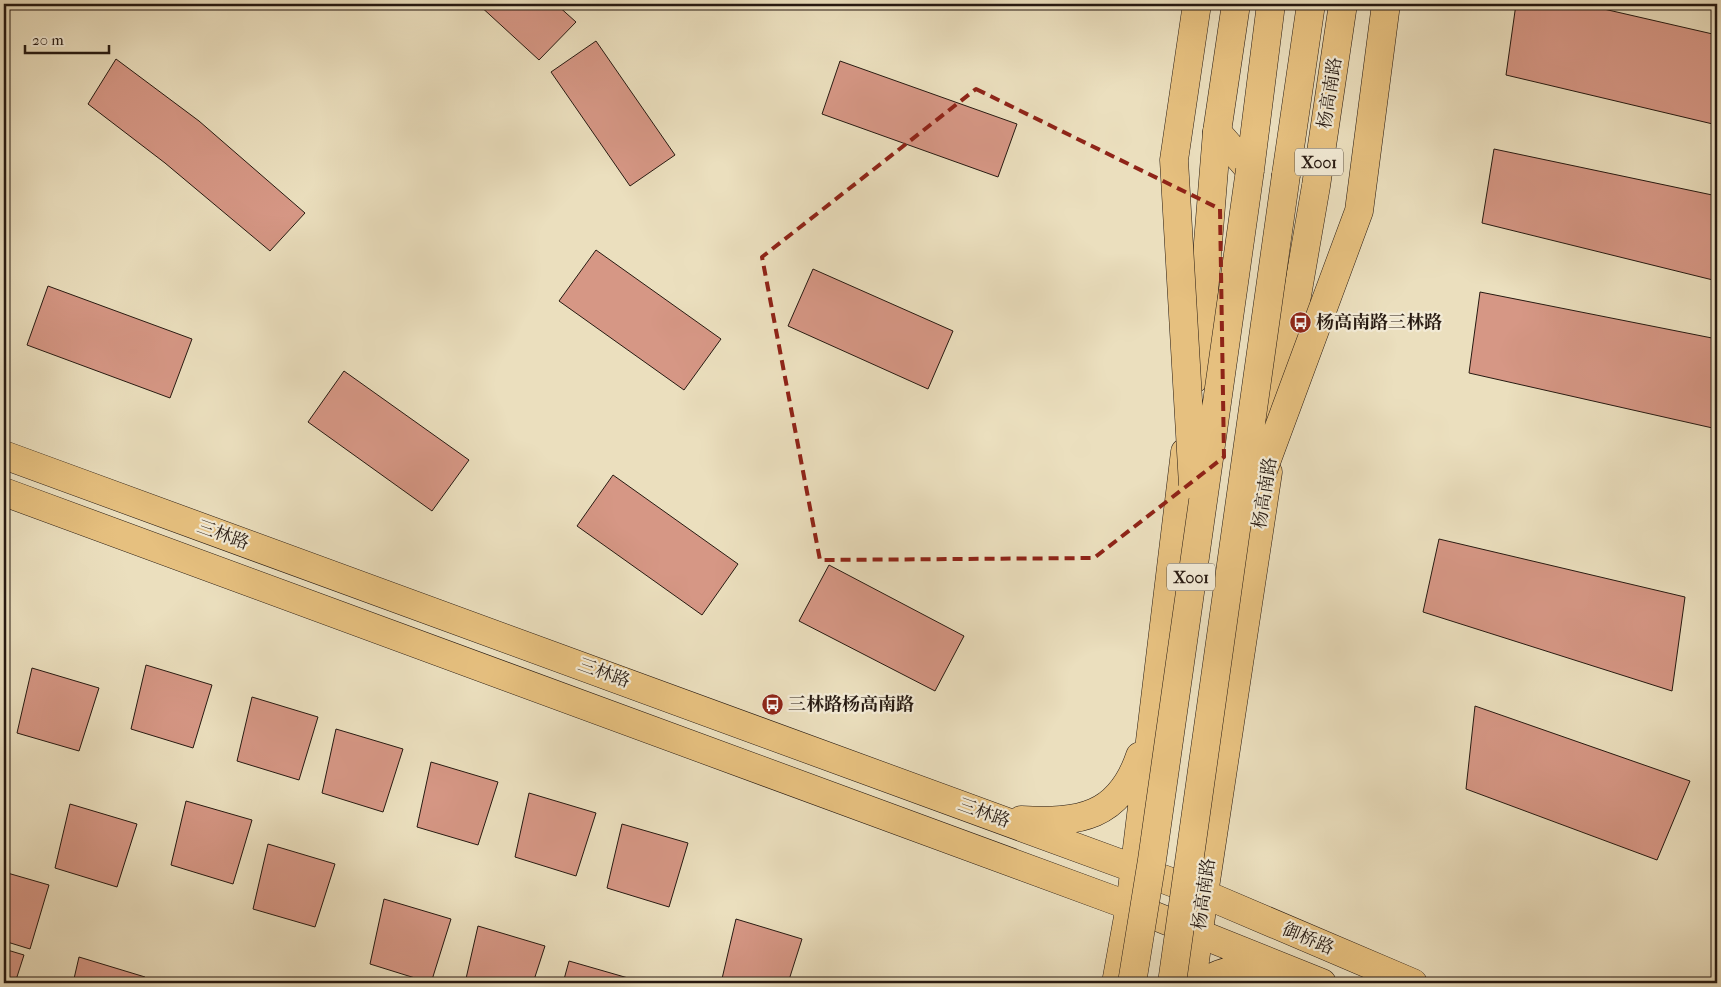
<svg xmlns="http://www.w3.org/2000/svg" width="1721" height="987" font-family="'IM FELL French Canon','Noto Serif SC',serif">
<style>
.building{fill:#d69785;stroke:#261911}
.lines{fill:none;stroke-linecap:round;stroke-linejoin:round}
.major-casing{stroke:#261911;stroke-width:29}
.highway-casing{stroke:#261911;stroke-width:29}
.major{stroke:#e6c07f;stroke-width:28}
.highway{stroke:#e6c07f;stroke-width:28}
.highway-bridge-casing{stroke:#261911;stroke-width:29;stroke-linecap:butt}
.highway-bridge{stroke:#e6c07f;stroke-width:28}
.marked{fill:none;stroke:#8f2418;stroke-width:4;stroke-dasharray:10 6;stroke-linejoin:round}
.labels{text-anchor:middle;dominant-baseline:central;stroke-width:4.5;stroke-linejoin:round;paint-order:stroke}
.shield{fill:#f2ead5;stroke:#63584c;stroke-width:1}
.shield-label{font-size:16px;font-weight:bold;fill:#261911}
.street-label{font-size:18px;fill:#261911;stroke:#f2ead5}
.poi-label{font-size:18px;font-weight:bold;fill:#261911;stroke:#f2ead5;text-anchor:start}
</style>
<rect width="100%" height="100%" fill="#ebdfbe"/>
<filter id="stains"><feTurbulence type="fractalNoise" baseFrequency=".004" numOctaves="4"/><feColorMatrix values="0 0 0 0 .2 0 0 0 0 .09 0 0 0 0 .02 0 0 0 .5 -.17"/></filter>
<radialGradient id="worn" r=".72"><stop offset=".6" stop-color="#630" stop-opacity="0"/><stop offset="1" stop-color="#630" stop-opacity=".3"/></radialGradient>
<!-- building -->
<path class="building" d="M 478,4 L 556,4 L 576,22 L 539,60 Z
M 1516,4 L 1582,4 L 1717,35 L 1717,125 L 1506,75 Z
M 596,41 L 675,155 L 630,186 L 551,72 Z
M 116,59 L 199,121 L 305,213 L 270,251 L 165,163 L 88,104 Z
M 840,61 L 1017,124 L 998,177 L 822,114 Z
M 1494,149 L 1717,196 L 1717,281 L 1482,223 Z
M 596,250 L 721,339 L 684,390 L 559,301 Z
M 813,269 L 953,331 L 928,389 L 788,326 Z
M 48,286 L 192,339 L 170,398 L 27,345 Z
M 1480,292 L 1717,339 L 1717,429 L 1469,373 Z
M 344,371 L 469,460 L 432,511 L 308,422 Z
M 613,475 L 738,564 L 702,615 L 577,526 Z
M 1439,539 L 1685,597 L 1672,691 L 1423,612 Z
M 829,565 L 964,636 L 935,691 L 799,621 Z
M 146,665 L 212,685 L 193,748 L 131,729 Z
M 32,668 L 99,688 L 79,751 L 17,733 Z
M 252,697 L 318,717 L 299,780 L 237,761 Z
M 1475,706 L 1690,781 L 1657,860 L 1466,789 Z
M 336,729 L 403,749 L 383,812 L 322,793 Z
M 431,762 L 498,782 L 478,845 L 417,827 Z
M 529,793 L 596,813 L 576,876 L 515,857 Z
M 186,801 L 252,820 L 233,884 L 171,865 Z
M 70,804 L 137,824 L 117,887 L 55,868 Z
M 622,824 L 688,843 L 669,907 L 607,888 Z
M 268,844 L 335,864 L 315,927 L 253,909 Z
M 4,872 L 49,885 L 30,949 L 4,941 Z
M 384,899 L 451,919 L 431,983 L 370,964 Z
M 736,919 L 802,939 L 788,983 L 721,983 Z
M 478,926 L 545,946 L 533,983 L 465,983 Z
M 4,949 L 24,955 L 15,983 L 4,983 Z
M 79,957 L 145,977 L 143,983 L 73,983 Z
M 569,961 L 635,980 L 634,983 L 563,983 Z"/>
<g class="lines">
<defs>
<path id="major" d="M 1194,379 L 1202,317 L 1217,132 L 1236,4
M 1276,417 L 1316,186 L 1343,4
M 4,455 L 1204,894 L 1413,983
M 4,492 L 1130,906 L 1322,983
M 1021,820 C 1079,823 1119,818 1140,756
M 1116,983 L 1130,906 L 1185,452
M 1192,983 L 1204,894 L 1268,472
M 1203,983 C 1224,967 1251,968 1276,971"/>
<path id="highway" d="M 1217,132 L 1250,170
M 1250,170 L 1271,4
M 1286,175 L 1311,4"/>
</defs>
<!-- major casing -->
<use href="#major" class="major-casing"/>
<!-- highway casing -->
<use href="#highway" class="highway-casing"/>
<!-- major -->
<use href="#major" class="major"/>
<!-- highway -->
<use href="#highway" class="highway"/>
<defs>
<path id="highway-bridge" d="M 1193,485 L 1174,160 L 1197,4
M 1252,500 L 1359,211 L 1386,4
M 1132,983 L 1152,860 L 1250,170
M 1172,983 L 1286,175"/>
</defs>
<!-- highway-bridge casing -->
<use href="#highway-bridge" class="highway-bridge-casing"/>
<!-- highway-bridge -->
<use href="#highway-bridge" class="highway-bridge"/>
</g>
<!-- marked area -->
<path class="marked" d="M 976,89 L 1220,209 L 1224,457 L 1094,558 L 820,560 L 762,257 Z"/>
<!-- icons -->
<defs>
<symbol id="bus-disc" viewBox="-11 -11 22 22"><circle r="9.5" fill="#8f2418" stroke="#f2ead5"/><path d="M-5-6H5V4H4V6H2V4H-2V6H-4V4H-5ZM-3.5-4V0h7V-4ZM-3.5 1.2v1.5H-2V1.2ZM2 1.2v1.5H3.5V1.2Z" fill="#fff"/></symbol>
</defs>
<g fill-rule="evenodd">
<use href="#bus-disc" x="1288" y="310" width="25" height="25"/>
<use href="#bus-disc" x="760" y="692" width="25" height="25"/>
</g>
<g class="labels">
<!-- shield labels -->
<g class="shield">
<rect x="1295" y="148.5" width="48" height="27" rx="4"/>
<rect x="1167" y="563.5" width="48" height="27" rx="4"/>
</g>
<g class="shield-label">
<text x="1319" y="162">X001</text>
<text x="1191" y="577">X001</text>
</g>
<!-- street labels -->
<g class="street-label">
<text transform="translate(1330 93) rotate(-81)">杨高南路</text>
<text transform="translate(1265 493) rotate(-81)">杨高南路</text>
<text transform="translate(223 535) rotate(20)">三林路</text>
<text transform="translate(604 673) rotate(20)">三林路</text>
<text transform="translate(984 813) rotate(20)">三林路</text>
<text transform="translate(1204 894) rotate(-82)">杨高南路</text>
<text transform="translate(1308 939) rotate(23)">御桥路</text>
</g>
<!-- poi labels -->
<g class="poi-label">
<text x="1316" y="322">杨高南路三林路</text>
<text x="788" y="704">三林路杨高南路</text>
</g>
</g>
<!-- margin -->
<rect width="1721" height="987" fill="none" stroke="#ebdfbe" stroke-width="20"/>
<rect x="5" y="5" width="1711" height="977" fill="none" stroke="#261911" stroke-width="2.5"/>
<rect x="10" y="10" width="1701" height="967" fill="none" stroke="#261911"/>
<!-- scale -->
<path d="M25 45v8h84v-8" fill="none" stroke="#261911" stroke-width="2.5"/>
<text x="32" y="45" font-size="15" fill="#261911" stroke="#f2ead5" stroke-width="4" paint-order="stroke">20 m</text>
<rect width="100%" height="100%" filter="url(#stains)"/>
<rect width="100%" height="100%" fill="url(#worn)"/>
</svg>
